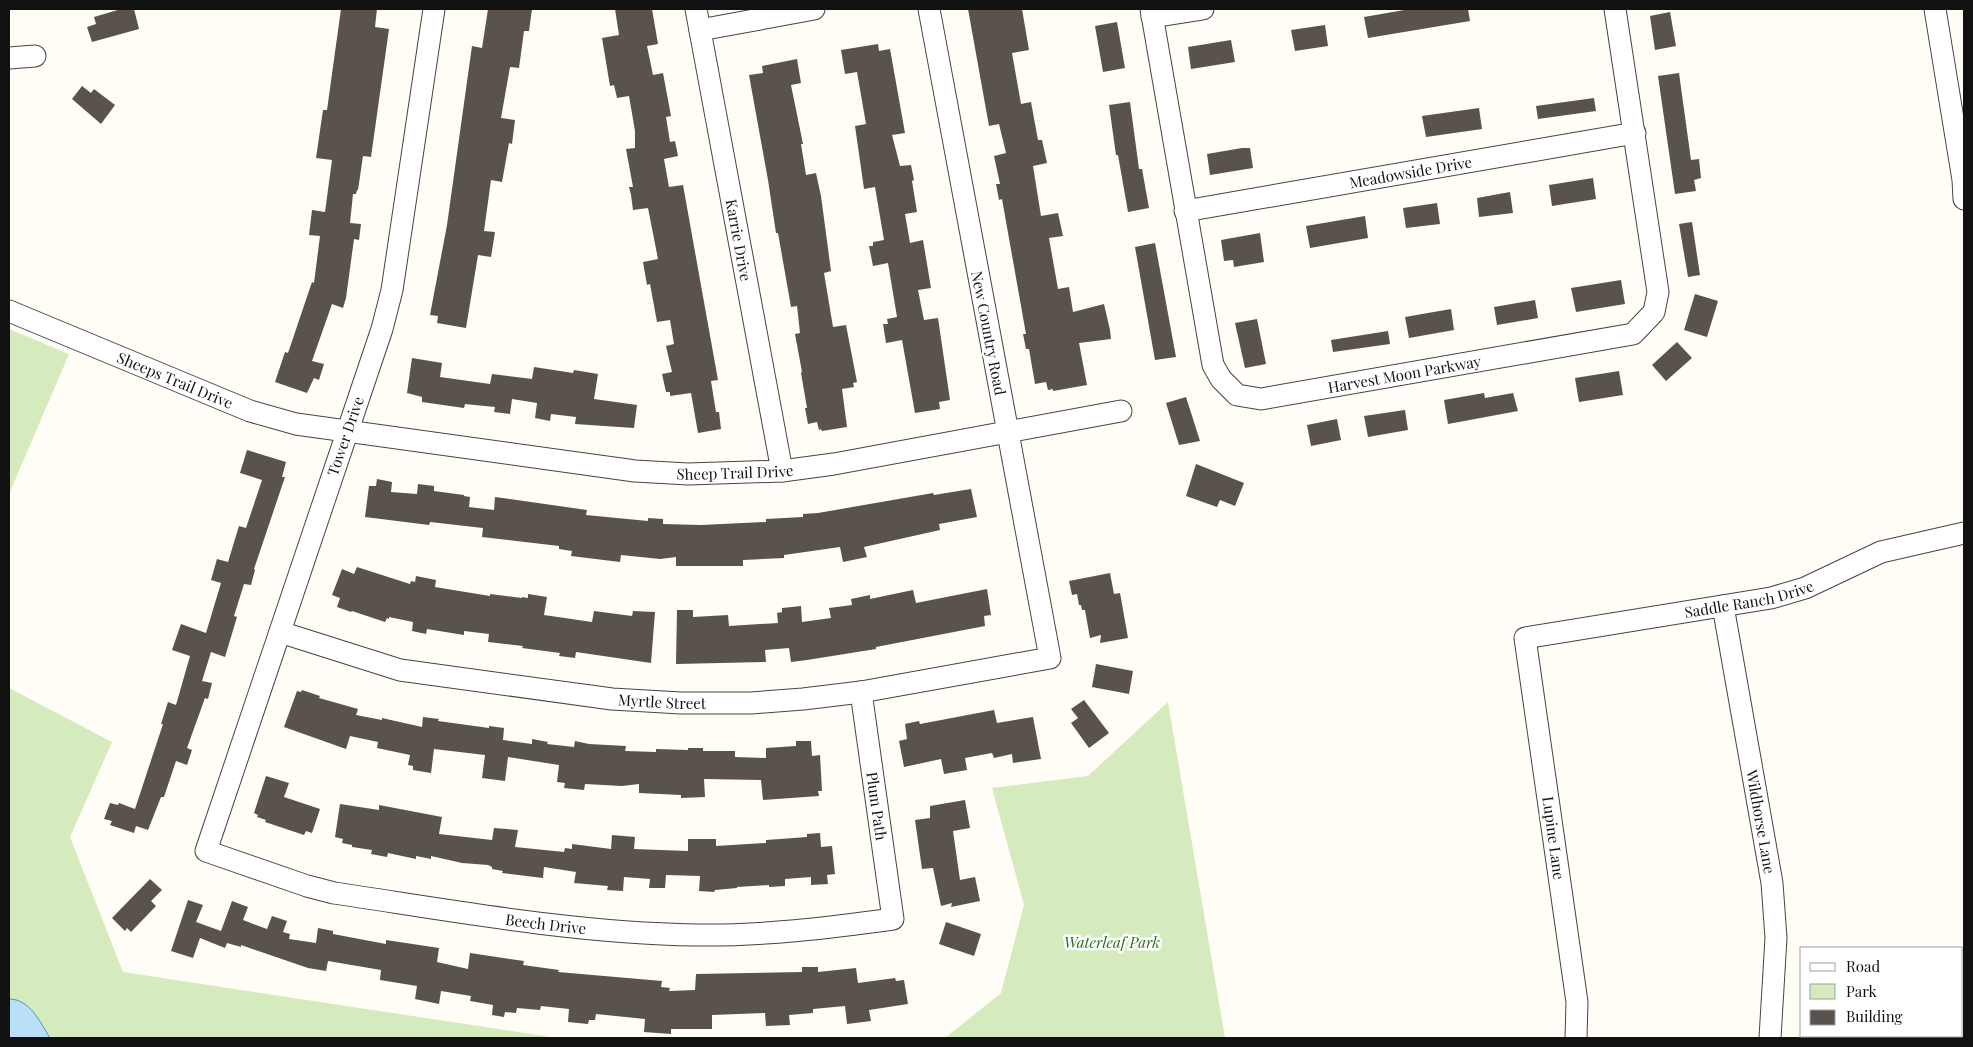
<svg xmlns="http://www.w3.org/2000/svg" width="1973" height="1047" font-family="'Playfair Display',serif">
<style>
.green{fill:#d5ebbd}
.water{fill:#b9e0f7;stroke:#3f96cf}
.building{fill:#5a524d}
.lines{fill:none;stroke-linecap:round;stroke-linejoin:round}
.minor-casing{stroke:#444;stroke-width:23}
.minor{stroke:#fff;stroke-width:21}
.labels{text-anchor:middle;dominant-baseline:central;stroke-width:5;stroke-linejoin:round;paint-order:stroke}
.street-label{font-size:15px;fill:#111;stroke:#fff}
.park-label{font-size:15px;font-style:italic;fill:#2f6b1f;stroke:#fff}
</style>
<rect width="100%" height="100%" fill="#fffdf5"/>
<!-- green -->
<path class="green" d="M 9,329 L 69,354 L 9,494 Z
M 9,688 L 112,742 L 70,837 L 123,972 L 557,1038 L 9,1038 Z
M 1168,702 L 1225,1038 L 945,1038 L 1001,993 L 1024,905 L 992,788 L 1088,776 Z"/>
<!-- water -->
<path class="water" d="M 9,999 C 30,999 40,1022 50,1038 L 9,1038 Z"/>
<!-- building -->
<path class="building" d="M 121,9 L 134,9 L 139,29 L 92,42 L 87,27 L 96,24 L 94,17 Z
M 341,9 L 377,9 L 375,27 L 389,29 L 371,157 L 363,156 L 358,190 L 357,190 L 356,194 L 353,194 L 350,223 L 361,224 L 359,240 L 354,239 L 346,298 L 343,308 L 332,304 L 312,361 L 324,364 L 319,380 L 314,378 L 307,393 L 275,382 L 285,352 L 288,353 L 312,282 L 314,283 L 320,236 L 309,235 L 312,210 L 325,212 L 332,160 L 316,158 L 323,110 L 327,110 Z
M 488,9 L 532,9 L 529,31 L 524,31 L 519,68 L 510,67 L 501,118 L 515,120 L 512,144 L 509,143 L 502,182 L 491,180 L 484,231 L 495,232 L 491,257 L 478,255 L 466,328 L 437,323 L 438,316 L 430,315 L 447,225 L 472,46 L 482,48 Z
M 615,9 L 652,9 L 658,44 L 647,46 L 653,75 L 663,73 L 671,116 L 666,117 L 670,142 L 675,141 L 678,156 L 664,159 L 669,187 L 683,185 L 718,380 L 711,381 L 716,412 L 719,412 L 721,429 L 698,433 L 691,393 L 670,396 L 670,392 L 666,392 L 662,374 L 672,372 L 666,346 L 674,344 L 670,320 L 657,322 L 650,284 L 647,285 L 643,262 L 658,259 L 648,208 L 633,210 L 631,195 L 629,187 L 633,187 L 626,149 L 635,148 L 635,131 L 629,96 L 617,98 L 614,85 L 610,86 L 602,38 L 619,35 Z
M 968,9 L 1022,9 L 1029,50 L 1012,53 L 1021,104 L 1031,102 L 1038,140 L 1042,140 L 1047,163 L 1033,166 L 1041,216 L 1058,213 L 1063,236 L 1049,238 L 1058,289 L 1069,287 L 1073,312 L 1104,304 L 1110,330 L 1111,339 L 1079,343 L 1087,385 L 1053,391 L 1053,389 L 1048,390 L 1046,382 L 1035,384 L 1029,349 L 1026,349 L 1023,334 L 1026,334 L 1002,199 L 999,200 L 996,184 L 1000,184 L 994,156 L 1006,153 L 999,124 L 989,126 Z
M 1410,9 L 1468,9 L 1470,21 L 1368,38 L 1364,17 Z
M 1670,12 L 1676,46 L 1655,50 L 1650,16 Z
M 1117,22 L 1125,68 L 1103,72 L 1095,26 Z
M 1325,25 L 1328,46 L 1295,51 L 1291,30 Z
M 1231,40 L 1235,62 L 1191,69 L 1188,47 Z
M 878,44 L 879,51 L 890,49 L 905,133 L 892,135 L 900,166 L 911,165 L 914,180 L 912,181 L 917,212 L 905,214 L 910,243 L 923,240 L 931,288 L 918,290 L 924,320 L 938,318 L 950,400 L 939,402 L 940,409 L 915,413 L 902,340 L 886,343 L 883,324 L 888,324 L 887,319 L 897,317 L 888,263 L 873,266 L 869,246 L 873,246 L 873,242 L 884,240 L 875,187 L 864,189 L 855,126 L 866,124 L 857,72 L 845,74 L 841,50 Z
M 797,59 L 801,83 L 791,85 L 803,144 L 801,144 L 806,175 L 816,173 L 821,196 L 831,271 L 824,273 L 833,327 L 846,325 L 857,382 L 853,383 L 854,387 L 842,389 L 847,427 L 822,431 L 821,429 L 819,430 L 817,422 L 808,424 L 805,408 L 807,408 L 801,373 L 802,372 L 795,334 L 800,333 L 797,306 L 791,307 L 778,233 L 776,233 L 768,180 L 749,75 L 763,73 L 762,66 Z
M 1679,73 L 1691,160 L 1699,159 L 1701,178 L 1694,180 L 1696,191 L 1675,194 L 1658,76 Z
M 82,86 L 91,93 L 94,89 L 115,105 L 101,124 L 72,99 Z
M 1594,98 L 1596,111 L 1538,119 L 1536,106 Z
M 1130,102 L 1139,169 L 1142,169 L 1149,208 L 1128,212 L 1118,155 L 1116,155 L 1109,105 Z
M 1479,108 L 1482,129 L 1426,137 L 1422,116 Z
M 1242,148 L 1250,148 L 1253,168 L 1210,175 L 1207,154 Z
M 1593,178 L 1596,199 L 1552,206 L 1549,185 Z
M 1510,192 L 1513,213 L 1479,217 L 1477,198 Z
M 1437,203 L 1440,224 L 1406,228 L 1403,208 Z
M 1365,216 L 1368,238 L 1310,248 L 1306,226 Z
M 1692,222 L 1700,275 L 1688,277 L 1679,224 Z
M 1260,233 L 1264,262 L 1234,267 L 1233,260 L 1224,261 L 1221,240 Z
M 1155,243 L 1176,357 L 1155,360 L 1135,247 Z
M 1621,280 L 1625,304 L 1576,312 L 1571,288 Z
M 1695,294 L 1718,301 L 1707,337 L 1684,330 Z
M 1535,300 L 1538,318 L 1497,325 L 1494,307 Z
M 1451,309 L 1454,330 L 1409,338 L 1405,317 Z
M 1257,319 L 1266,364 L 1245,368 L 1235,323 Z
M 1388,331 L 1390,344 L 1333,352 L 1331,340 Z
M 1677,342 L 1692,358 L 1666,381 L 1652,365 Z
M 412,358 L 442,363 L 440,377 L 490,384 L 492,374 L 532,379 L 534,367 L 573,373 L 574,370 L 598,374 L 594,399 L 637,405 L 634,428 L 575,424 L 576,417 L 551,414 L 550,421 L 535,418 L 537,403 L 512,399 L 510,414 L 494,412 L 495,407 L 465,404 L 464,408 L 422,402 L 422,397 L 407,393 Z
M 1619,371 L 1623,395 L 1579,402 L 1575,378 Z
M 1484,393 L 1485,398 L 1513,393 L 1518,411 L 1448,424 L 1444,400 Z
M 1186,397 L 1200,441 L 1179,445 L 1166,403 Z
M 1405,410 L 1408,430 L 1368,437 L 1364,416 Z
M 1337,419 L 1341,440 L 1311,446 L 1307,425 Z
M 247,450 L 286,462 L 282,477 L 285,477 L 254,569 L 255,570 L 251,585 L 244,584 L 234,616 L 237,617 L 225,657 L 211,652 L 202,681 L 212,683 L 208,699 L 205,698 L 187,748 L 192,750 L 187,765 L 176,761 L 164,797 L 161,797 L 148,830 L 136,826 L 134,833 L 110,825 L 112,821 L 104,819 L 110,803 L 118,805 L 119,803 L 135,809 L 163,724 L 161,724 L 168,702 L 176,705 L 190,656 L 172,650 L 181,624 L 206,633 L 221,583 L 211,580 L 217,559 L 228,562 L 239,526 L 246,528 L 262,480 L 240,473 Z
M 1196,464 L 1244,483 L 1235,506 L 1220,500 L 1217,507 L 1186,496 Z
M 377,479 L 392,482 L 391,492 L 417,494 L 418,484 L 434,486 L 434,491 L 464,495 L 464,496 L 470,497 L 469,507 L 494,510 L 495,497 L 587,510 L 586,515 L 648,521 L 648,518 L 663,519 L 663,524 L 701,525 L 766,522 L 766,519 L 803,517 L 803,514 L 818,513 L 933,493 L 934,495 L 971,489 L 977,517 L 939,524 L 940,530 L 864,547 L 867,557 L 843,562 L 840,547 L 784,555 L 784,558 L 743,560 L 743,566 L 676,566 L 676,557 L 660,559 L 621,555 L 620,562 L 571,556 L 572,551 L 559,549 L 559,546 L 482,537 L 483,528 L 430,522 L 429,525 L 365,517 L 369,486 L 376,486 Z
M 357,567 L 410,584 L 411,581 L 415,582 L 416,576 L 436,580 L 435,587 L 490,596 L 490,594 L 522,598 L 522,597 L 528,598 L 528,594 L 547,597 L 544,615 L 592,622 L 594,611 L 632,616 L 633,611 L 655,612 L 651,663 L 576,652 L 575,658 L 559,656 L 560,653 L 522,648 L 523,646 L 488,642 L 489,634 L 464,631 L 464,635 L 427,629 L 426,634 L 412,631 L 413,622 L 389,617 L 389,619 L 387,618 L 385,622 L 352,611 L 351,612 L 337,607 L 340,598 L 332,595 L 342,569 L 354,574 Z
M 1110,573 L 1114,594 L 1120,593 L 1128,638 L 1100,643 L 1101,635 L 1090,638 L 1085,610 L 1082,610 L 1081,605 L 1079,605 L 1077,594 L 1072,595 L 1069,581 Z
M 987,589 L 991,615 L 984,616 L 985,626 L 876,647 L 876,649 L 807,660 L 791,662 L 789,648 L 765,650 L 766,662 L 676,664 L 677,610 L 693,610 L 693,617 L 728,615 L 729,626 L 778,623 L 777,613 L 782,612 L 782,608 L 801,606 L 802,622 L 831,618 L 829,608 L 852,605 L 851,599 L 870,595 L 870,599 L 913,590 L 916,603 Z
M 1096,664 L 1133,671 L 1129,694 L 1092,687 Z
M 302,690 L 320,696 L 319,698 L 358,709 L 356,715 L 382,720 L 382,718 L 422,727 L 423,717 L 439,719 L 438,721 L 489,728 L 489,726 L 504,728 L 503,740 L 532,744 L 532,739 L 548,742 L 547,744 L 574,747 L 575,741 L 589,744 L 626,746 L 625,751 L 656,752 L 656,749 L 688,750 L 688,748 L 703,748 L 703,751 L 735,751 L 735,757 L 766,758 L 766,748 L 796,746 L 796,741 L 811,741 L 812,756 L 820,755 L 822,791 L 818,791 L 819,796 L 763,800 L 761,780 L 704,779 L 705,797 L 681,798 L 681,795 L 639,793 L 639,784 L 622,786 L 585,784 L 584,790 L 564,788 L 565,783 L 557,782 L 559,765 L 508,757 L 505,781 L 482,778 L 485,755 L 434,749 L 431,773 L 413,770 L 413,766 L 408,765 L 410,755 L 377,748 L 378,742 L 350,736 L 346,749 L 284,727 L 297,691 L 301,692 Z
M 1084,700 L 1109,733 L 1089,748 L 1071,723 L 1078,718 L 1071,709 Z
M 994,710 L 997,723 L 1033,717 L 1041,759 L 1013,763 L 1012,754 L 994,758 L 992,753 L 965,758 L 967,770 L 944,774 L 941,759 L 904,767 L 899,741 L 907,739 L 905,724 L 919,721 L 920,724 Z
M 266,776 L 289,783 L 284,797 L 320,809 L 312,833 L 306,831 L 304,835 L 265,822 L 266,820 L 257,817 L 258,815 L 254,813 Z
M 965,800 L 970,828 L 953,831 L 960,880 L 975,877 L 980,901 L 951,907 L 952,903 L 941,906 L 933,868 L 922,869 L 915,820 L 930,818 L 930,806 Z
M 340,804 L 379,810 L 379,805 L 442,817 L 439,834 L 492,840 L 494,828 L 518,830 L 515,847 L 564,852 L 565,848 L 572,849 L 572,844 L 611,849 L 612,835 L 635,837 L 634,849 L 688,851 L 688,839 L 716,839 L 716,846 L 766,843 L 766,840 L 807,837 L 807,834 L 820,833 L 821,847 L 832,846 L 835,874 L 827,875 L 828,884 L 811,885 L 811,877 L 785,879 L 785,886 L 769,887 L 769,885 L 737,887 L 737,888 L 715,890 L 714,892 L 699,891 L 700,876 L 666,875 L 665,888 L 649,888 L 650,879 L 624,877 L 623,891 L 607,890 L 608,886 L 574,883 L 576,872 L 544,867 L 543,878 L 502,873 L 503,871 L 492,869 L 492,867 L 488,865 L 462,863 L 431,856 L 431,859 L 416,856 L 416,859 L 388,853 L 387,857 L 371,854 L 372,850 L 352,847 L 352,845 L 342,843 L 343,839 L 335,837 Z
M 150,879 L 162,890 L 151,901 L 156,906 L 131,932 L 127,928 L 125,931 L 112,918 Z
M 188,900 L 203,905 L 196,922 L 221,931 L 232,901 L 248,907 L 243,920 L 267,929 L 272,916 L 287,921 L 283,932 L 290,934 L 289,939 L 316,943 L 318,928 L 333,931 L 333,934 L 386,944 L 386,940 L 439,948 L 437,962 L 468,969 L 470,953 L 524,961 L 523,965 L 559,970 L 558,972 L 662,981 L 661,987 L 670,988 L 669,991 L 695,990 L 696,974 L 802,972 L 802,967 L 818,967 L 818,972 L 856,968 L 858,983 L 895,978 L 896,981 L 904,980 L 908,1004 L 869,1010 L 871,1021 L 847,1024 L 845,1006 L 813,1009 L 813,1013 L 789,1015 L 790,1025 L 766,1026 L 765,1013 L 712,1015 L 712,1029 L 671,1029 L 671,1034 L 644,1032 L 645,1019 L 596,1014 L 595,1020 L 589,1020 L 588,1024 L 568,1022 L 569,1009 L 541,1006 L 540,1010 L 517,1008 L 516,1013 L 505,1012 L 504,1017 L 492,1015 L 493,1005 L 470,1001 L 471,996 L 441,991 L 439,1004 L 415,999 L 417,986 L 380,980 L 381,970 L 328,961 L 326,971 L 308,968 L 241,945 L 241,947 L 227,943 L 225,948 L 200,938 L 193,958 L 171,951 Z
M 946,922 L 981,934 L 974,956 L 939,944 Z"/>
<g class="lines">
<defs>
<g id="minor">
<path id="s1" d="M 434,9 L 392,290 L 382,329 L 206,851 L 307,886 L 334,893 C 455,911 574,933 696,935 C 762,936 828,928 893,919 L 861,692"/>
<path id="s2" d="M 696,9 L 782,471"/>
<path id="s3" d="M 1151,9 L 1213,365 L 1221,379 L 1237,395 L 1261,399 L 1633,334 L 1654,312 L 1658,292 L 1615,9"/>
<path d="M 1935,9 L 1963,180 L 1964,199"/>
<path d="M 1152,17 L 1203,9"/>
<path d="M 700,30 L 814,9"/>
<path d="M 9,58 L 35,56"/>
<path id="s4" d="M 1185,211 L 1635,133"/>
<path id="s5" d="M 9,311 L 250,411 L 296,424 L 635,471 L 688,474 L 782,471 L 834,464 L 1121,411"/>
<path id="s6" d="M 1723,606 L 1772,883 L 1776,938 L 1770,1038"/>
<path id="s7" d="M 280,632 L 400,670 L 612,699 L 681,703 L 751,703 L 803,699 L 861,692 L 1050,658 L 929,9"/>
<path id="s8" d="M 1576,1038 L 1577,1002 L 1525,638 L 1771,598 L 1805,588 L 1881,552 L 1964,533"/>
</g>
</defs>
<!-- minor casing -->
<use href="#minor" class="minor-casing"/>
<!-- minor -->
<use href="#minor" class="minor"/>
</g>
<g class="labels">
<!-- street labels -->
<g class="street-label">
<text stroke="none"><textPath href="#s4" startOffset="229">Meadowside Drive</textPath></text>
<text stroke="none"><textPath href="#s2" startOffset="235">Karrie Drive</textPath></text>
<text transform="translate(989 333) rotate(79)">New Country Road</text>
<text stroke="none"><textPath href="#s3" startOffset="570">Harvest Moon Parkway</textPath></text>
<text stroke="none"><textPath href="#s5" startOffset="180">Sheeps Trail Drive</textPath></text>
<text transform="translate(345 436) rotate(-71)">Tower Drive</text>
<text stroke="none"><textPath href="#s5" startOffset="751">Sheep Trail Drive</textPath></text>
<text stroke="none"><textPath href="#s8" startOffset="631">Saddle Ranch Drive</textPath></text>
<text stroke="none"><textPath href="#s7" startOffset="390">Myrtle Street</textPath></text>
<text transform="translate(877 806) rotate(82)">Plum Path</text>
<text stroke="none"><textPath href="#s6" startOffset="219">Wildhorse Lane</textPath></text>
<text transform="translate(1554 838) rotate(82)">Lupine Lane</text>
<text stroke="none"><textPath href="#s1" startOffset="1224">Beech Drive</textPath></text>
</g>
<!-- park labels -->
<g class="park-label">
<text x="1112" y="942">Waterleaf Park</text>
</g>
</g>
<!-- border -->
<rect width="1973" height="1047" fill="none" stroke="#111111" stroke-width="20"/>
<!-- legend -->
<rect x="1800" y="947" width="162" height="90" fill="#ffffff" stroke="#a0a0a0"/>
<rect x="1810" y="963" width="25" height="8" fill="#ffffff" stroke="#a0a0a0"/>
<text x="1846" y="972" font-size="15" fill="#111111">Road</text>
<rect x="1810" y="984" width="25" height="15" fill="#d5ebbd" stroke="#a0a0a0"/>
<text x="1846" y="997" font-size="15" fill="#111111">Park</text>
<rect x="1810" y="1010" width="25" height="15" fill="#5a524d" stroke="#a0a0a0"/>
<text x="1846" y="1022" font-size="15" fill="#111111">Building</text>
</svg>
